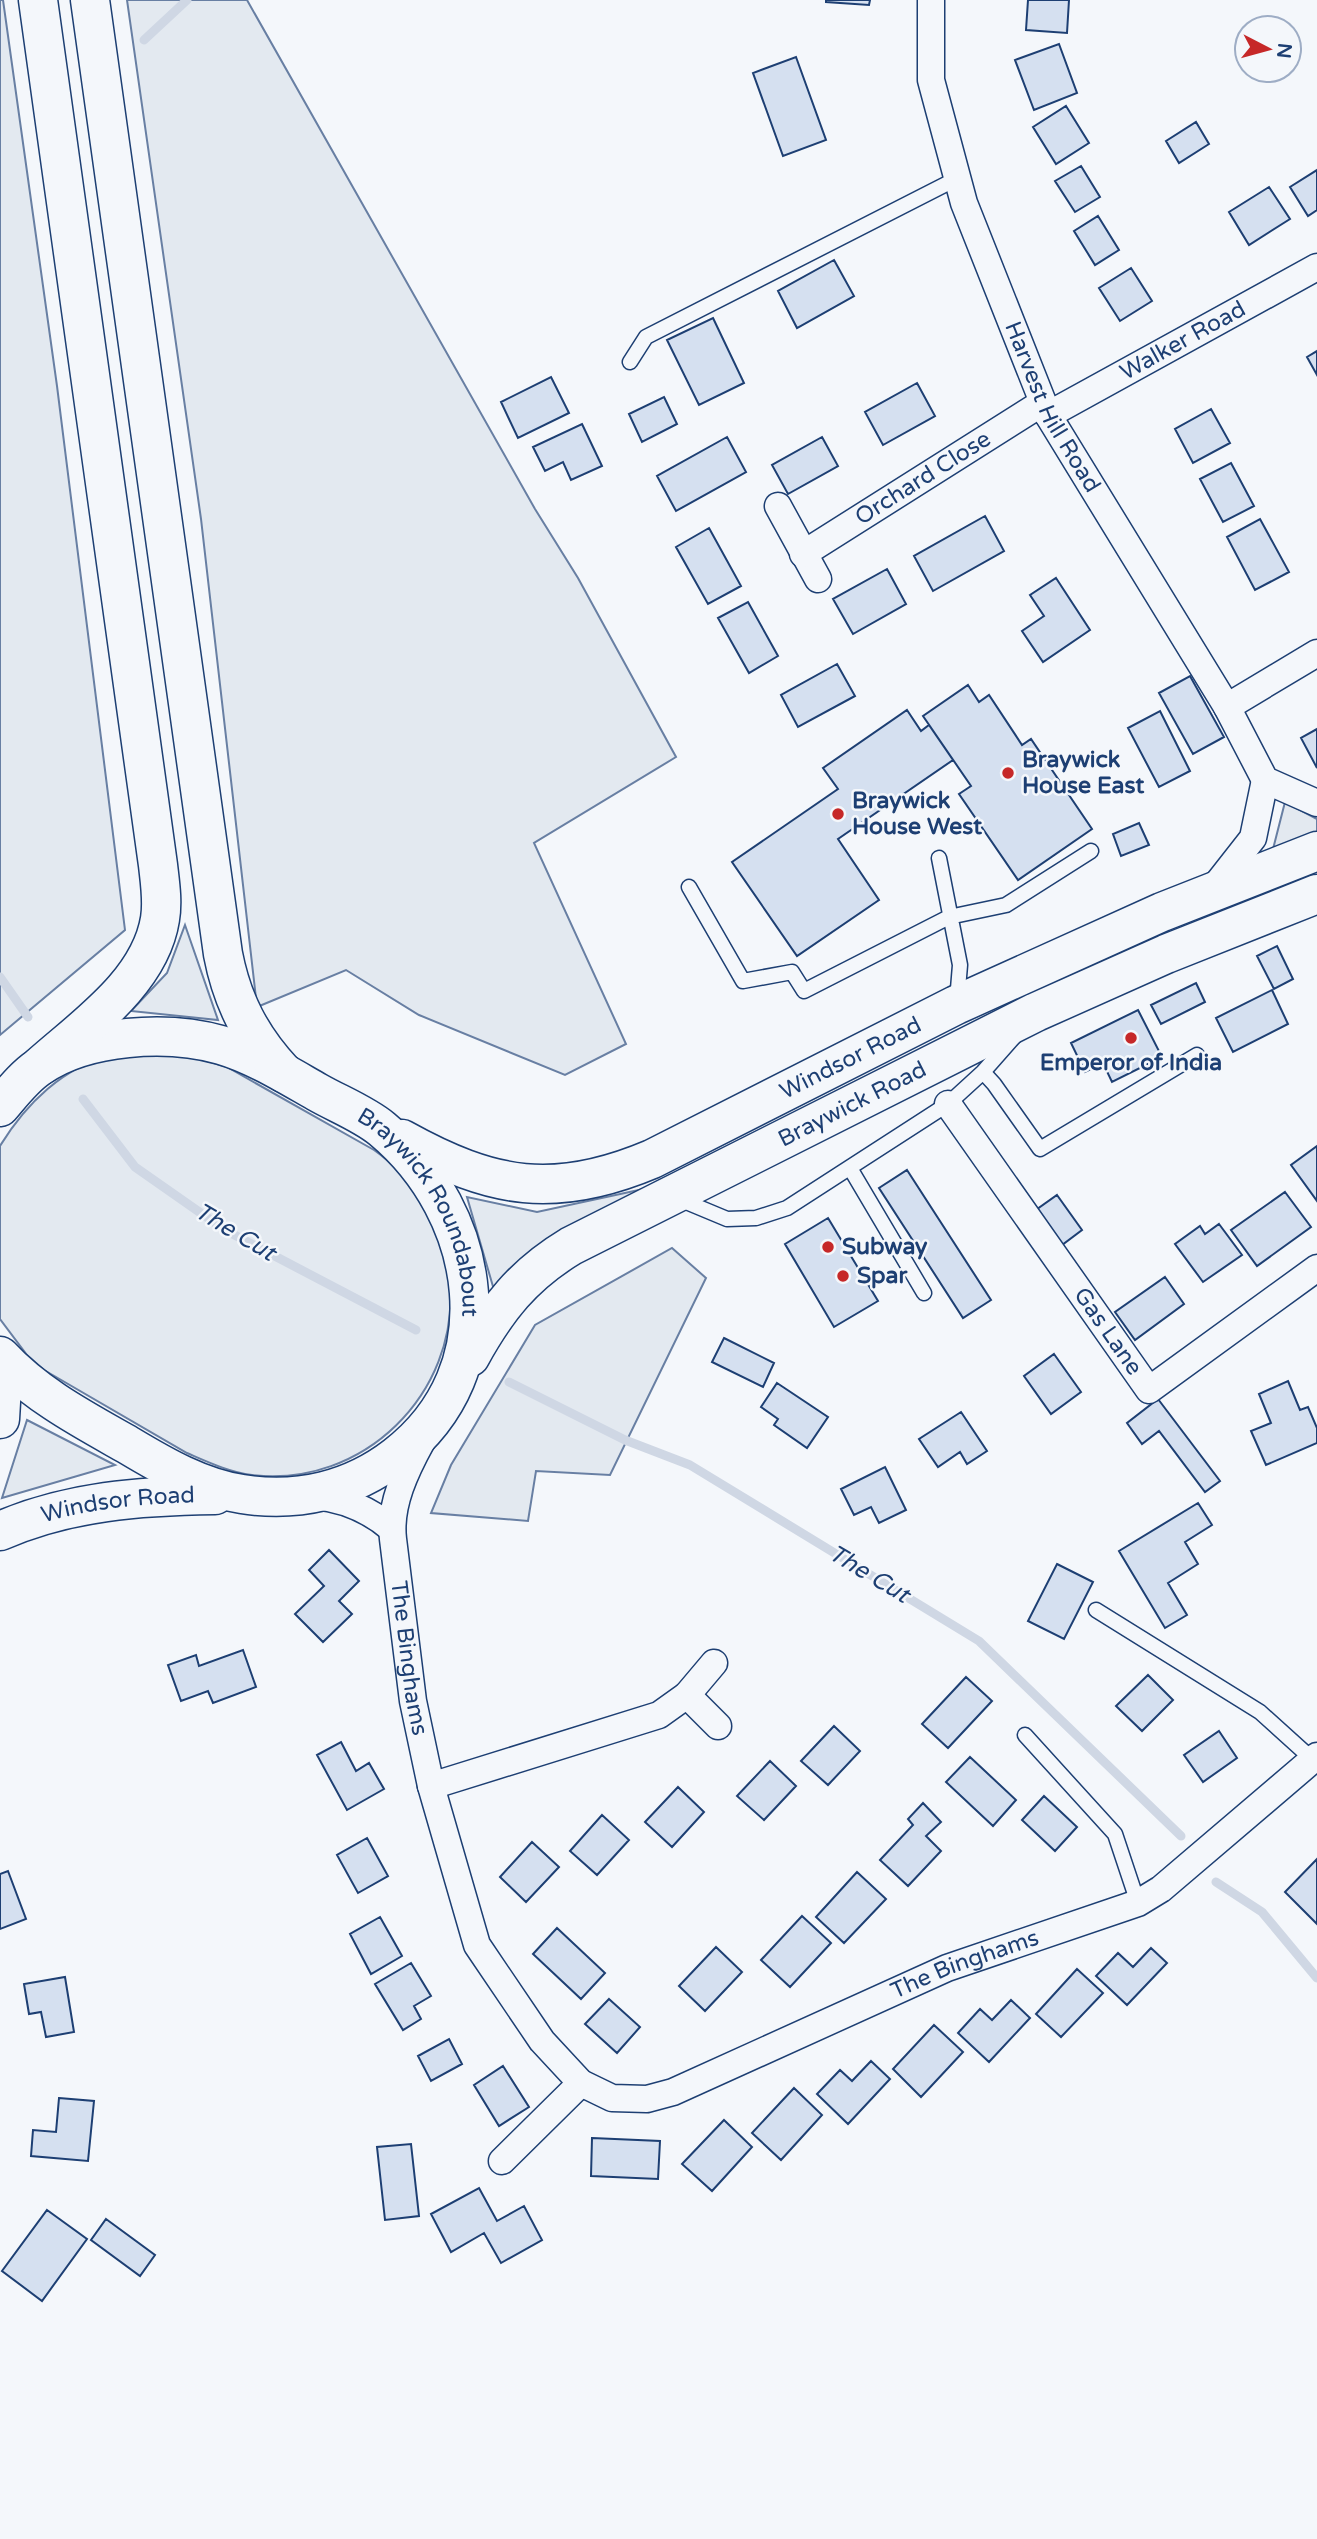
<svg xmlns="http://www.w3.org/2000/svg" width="1317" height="2539" font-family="'Varela Round',sans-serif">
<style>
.green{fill:#e3e9f0;stroke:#687fa3;stroke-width:2}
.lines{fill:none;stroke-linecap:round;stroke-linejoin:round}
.stream{stroke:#cfd7e4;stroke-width:9}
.building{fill:#d5e0f0;stroke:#1d3f73;stroke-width:2}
.lane-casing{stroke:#1d3f73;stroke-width:17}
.street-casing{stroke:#1d3f73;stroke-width:29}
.primary-casing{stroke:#1d3f73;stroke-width:41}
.highway-casing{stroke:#1d3f73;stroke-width:41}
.lane{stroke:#f4f7fb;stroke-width:14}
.street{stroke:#f4f7fb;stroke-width:26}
.primary{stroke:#f4f7fb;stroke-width:38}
.highway{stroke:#f4f7fb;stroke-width:38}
.poi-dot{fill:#c62828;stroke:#f4f7fb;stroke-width:2.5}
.labels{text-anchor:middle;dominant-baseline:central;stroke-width:5;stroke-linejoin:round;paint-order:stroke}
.street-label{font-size:23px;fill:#1d3f73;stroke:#f4f7fb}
.poi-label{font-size:23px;font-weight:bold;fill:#1d3f73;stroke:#f4f7fb;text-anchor:start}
.water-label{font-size:24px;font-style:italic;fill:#1d3f73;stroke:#f4f7fb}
</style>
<rect width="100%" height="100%" fill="#f4f7fb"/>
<!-- green -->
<path class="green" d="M 0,0 L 3,0 L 57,386 L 125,930 L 0,1035 Z
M 127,0 L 247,0 L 535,509 L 578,578 L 676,757 L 534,843 L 626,1044 L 565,1075 L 419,1015 L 346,970 L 257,1007 L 201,519 Z
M 1285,802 L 1317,819 L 1317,833 L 1272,853 Z
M 185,925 L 218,1020 L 131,1011 L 167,973 Z
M 184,1054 L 227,1067 L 374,1150 C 390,1161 423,1193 433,1211 C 439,1222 440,1240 443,1252 C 445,1262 449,1273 450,1283 C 459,1394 363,1488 252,1475 C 229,1472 208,1462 187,1453 L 44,1370 L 27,1355 L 0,1319 L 0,1146 C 25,1105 64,1065 113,1056 C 135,1052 161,1055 184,1054 Z
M 648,1188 L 494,1290 L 467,1197 L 537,1212 Z
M 672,1248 L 706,1278 L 610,1475 L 536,1471 L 528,1521 L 431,1513 L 451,1465 L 535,1325 Z
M 27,1420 L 115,1465 L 2,1498 Z"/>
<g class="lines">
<!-- stream -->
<path class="stream" d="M 144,40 L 187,0
M 0,977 L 28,1017
M 83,1099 L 135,1167 L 225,1230 L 416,1330
M 509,1382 L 625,1440 L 690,1465 L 979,1641 L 1181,1836
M 1216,1882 L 1262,1912 L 1317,1978"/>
</g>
<!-- building -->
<path class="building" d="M 826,0 L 870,0 L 869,5 L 826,2 Z
M 1028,0 L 1069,0 L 1067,33 L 1026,30 Z
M 1059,44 L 1077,93 L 1034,110 L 1015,60 Z
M 796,57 L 826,140 L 783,156 L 753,73 Z
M 1066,106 L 1089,143 L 1056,164 L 1033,127 Z
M 1196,122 L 1209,144 L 1179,163 L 1166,141 Z
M 1081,166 L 1100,197 L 1075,212 L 1055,181 Z
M 1317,170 L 1317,210 L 1308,216 L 1290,187 Z
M 1269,187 L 1290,219 L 1249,245 L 1229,212 Z
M 1098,216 L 1119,250 L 1095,265 L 1074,231 Z
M 834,260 L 854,296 L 797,328 L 778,291 Z
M 1131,268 L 1152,301 L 1120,321 L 1099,288 Z
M 713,318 L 744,383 L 699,405 L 667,340 Z
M 1317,351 L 1317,375 L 1307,357 Z
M 551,377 L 569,413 L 518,438 L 501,402 Z
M 917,383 L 935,416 L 883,445 L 865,412 Z
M 664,397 L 677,424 L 642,442 L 629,414 Z
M 1211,409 L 1230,443 L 1193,463 L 1175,429 Z
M 582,424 L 602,466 L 571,480 L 563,462 L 545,471 L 533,447 Z
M 727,437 L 746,472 L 676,511 L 657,476 Z
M 822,437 L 838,466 L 788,494 L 772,465 Z
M 1231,463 L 1254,506 L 1223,522 L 1200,479 Z
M 985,516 L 1004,551 L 933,591 L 914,556 Z
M 1260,519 L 1289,572 L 1255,590 L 1227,537 Z
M 709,528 L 741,586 L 708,604 L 676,547 Z
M 887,569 L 906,604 L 853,634 L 833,599 Z
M 1056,578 L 1090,630 L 1043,662 L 1022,631 L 1044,616 L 1030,595 Z
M 748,602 L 778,656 L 749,673 L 718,618 Z
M 837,664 L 855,696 L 798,727 L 781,695 Z
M 1190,676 L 1224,737 L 1193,754 L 1159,693 Z
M 968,685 L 979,702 L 989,695 L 1022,745 L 1031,739 L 1092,829 L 1018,880 L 959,794 L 971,786 L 923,716 Z
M 907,710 L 921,731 L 929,725 L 953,760 L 838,839 L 879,900 L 797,956 L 732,862 L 838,789 L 823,768 Z
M 1160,711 L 1190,771 L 1159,787 L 1128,728 Z
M 1317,729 L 1317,768 L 1301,738 Z
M 1139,823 L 1149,845 L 1121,856 L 1113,834 Z
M 1277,946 L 1293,979 L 1274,989 L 1257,956 Z
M 1196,983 L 1205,1002 L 1161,1024 L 1151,1005 Z
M 1272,990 L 1288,1024 L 1233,1052 L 1216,1018 Z
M 1138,1010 L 1162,1057 L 1112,1082 L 1103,1063 L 1085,1072 L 1071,1043 Z
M 1317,1146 L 1317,1201 L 1291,1165 Z
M 907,1170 L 991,1300 L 963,1318 L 879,1188 Z
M 1285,1192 L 1311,1227 L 1257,1266 L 1231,1230 Z
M 1057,1195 L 1082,1230 L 1058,1248 L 1033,1212 Z
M 828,1218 L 878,1301 L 834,1327 L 785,1244 Z
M 1219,1224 L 1242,1255 L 1203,1282 L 1175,1244 L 1200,1226 L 1205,1234 Z
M 1165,1277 L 1184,1304 L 1135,1340 L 1115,1312 Z
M 724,1338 L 774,1363 L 763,1387 L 712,1362 Z
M 1054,1354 L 1081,1392 L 1051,1414 L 1024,1376 Z
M 1288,1381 L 1300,1410 L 1308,1407 L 1317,1428 L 1317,1443 L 1266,1465 L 1251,1431 L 1271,1423 L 1259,1394 Z
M 777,1383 L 828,1417 L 807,1448 L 774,1425 L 778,1419 L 761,1407 Z
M 1158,1399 L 1220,1481 L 1205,1492 L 1159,1431 L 1142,1444 L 1127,1423 Z
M 961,1412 L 987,1451 L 967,1464 L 960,1452 L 938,1467 L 919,1439 Z
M 885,1467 L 906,1510 L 879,1523 L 871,1507 L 854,1515 L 841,1489 Z
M 1198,1503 L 1212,1525 L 1185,1542 L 1198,1564 L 1168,1583 L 1187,1615 L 1165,1628 L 1119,1551 Z
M 329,1550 L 359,1581 L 339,1601 L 352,1614 L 323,1642 L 295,1614 L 324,1586 L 309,1570 Z
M 1057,1564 L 1093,1582 L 1064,1639 L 1028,1621 Z
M 243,1650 L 256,1687 L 213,1703 L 208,1691 L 181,1701 L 168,1665 L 196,1655 L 199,1666 Z
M 1148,1675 L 1173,1700 L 1142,1731 L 1116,1706 Z
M 966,1677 L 992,1701 L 948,1748 L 922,1724 Z
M 834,1726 L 860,1751 L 828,1785 L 801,1761 Z
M 1219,1731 L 1237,1758 L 1203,1782 L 1184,1755 Z
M 341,1742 L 356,1771 L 369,1763 L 384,1789 L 347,1810 L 317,1755 Z
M 970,1757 L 1016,1800 L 993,1826 L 946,1782 Z
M 770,1761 L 796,1786 L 764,1820 L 737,1796 Z
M 678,1787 L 704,1812 L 672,1847 L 645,1822 Z
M 1044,1796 L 1077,1827 L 1055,1851 L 1022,1820 Z
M 923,1803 L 941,1822 L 926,1836 L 941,1851 L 908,1886 L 880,1860 L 913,1825 L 908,1819 Z
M 602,1815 L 629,1840 L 597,1875 L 570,1851 Z
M 367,1838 L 388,1876 L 358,1893 L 337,1855 Z
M 532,1842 L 559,1867 L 526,1902 L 500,1877 Z
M 1317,1859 L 1317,1924 L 1285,1892 Z
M 8,1871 L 26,1919 L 0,1929 L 0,1874 Z
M 857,1872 L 886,1899 L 844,1943 L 816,1917 Z
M 802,1916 L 831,1943 L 790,1987 L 761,1960 Z
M 380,1917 L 402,1956 L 371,1974 L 350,1934 Z
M 557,1928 L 605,1973 L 581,1999 L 533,1954 Z
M 716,1947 L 742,1972 L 705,2011 L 679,1986 Z
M 1151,1948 L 1167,1963 L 1127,2005 L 1096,1976 L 1118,1953 L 1133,1967 Z
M 411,1963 L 431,1996 L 414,2006 L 421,2019 L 403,2030 L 375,1984 Z
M 1077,1969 L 1103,1993 L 1061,2037 L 1036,2014 Z
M 65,1977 L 74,2032 L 46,2037 L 41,2012 L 29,2014 L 24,1984 Z
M 609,1999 L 640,2027 L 617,2053 L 585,2024 Z
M 1011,2000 L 1030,2018 L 989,2062 L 958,2033 L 980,2009 L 992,2020 Z
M 934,2025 L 963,2052 L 921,2097 L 893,2069 Z
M 449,2039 L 462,2064 L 431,2081 L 418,2056 Z
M 871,2061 L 890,2079 L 848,2124 L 817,2094 L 840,2070 L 852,2081 Z
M 503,2066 L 529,2107 L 499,2126 L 474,2085 Z
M 794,2088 L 822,2115 L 781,2160 L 752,2133 Z
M 59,2098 L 94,2101 L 88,2161 L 31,2156 L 33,2130 L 56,2132 Z
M 724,2120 L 752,2147 L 712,2191 L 682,2164 Z
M 592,2138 L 660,2141 L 658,2179 L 591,2176 Z
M 411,2144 L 419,2216 L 385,2220 L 377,2147 Z
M 479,2188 L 497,2221 L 524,2206 L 542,2240 L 501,2263 L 484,2233 L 451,2252 L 431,2214 Z
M 47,2210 L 87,2239 L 42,2301 L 2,2271 Z
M 106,2219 L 155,2255 L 140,2276 L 91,2240 Z"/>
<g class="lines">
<defs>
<path id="lane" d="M 630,362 L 646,337 L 958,178
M 939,858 L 960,965 L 957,1001
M 689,887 L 743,981 L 792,972 L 804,991 L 949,917 L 1006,905 L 1091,851
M 983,1072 L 994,1084 L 1040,1149 L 1197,1055
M 850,1168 L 924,1293
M 679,1199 L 727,1219 L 756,1218 L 787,1208 L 948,1104 L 983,1072 L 1014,1037
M 1096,1610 L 1260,1712 L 1312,1759
M 1025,1735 L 1115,1834 L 1138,1903"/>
<g id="street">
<path id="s1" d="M 931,0 L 931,80 L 964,203 L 1048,415 L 1227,707 L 1265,780 L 1317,803"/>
<path id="s2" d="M 1048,415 L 1317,267"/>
<path d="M 778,506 L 818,579"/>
<path id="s3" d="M 803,554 L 1042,403"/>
<path d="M 1227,707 L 1317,653"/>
<path d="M 1213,889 L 1253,838 L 1265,780"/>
<path id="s4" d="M 948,1104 L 1149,1390 L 1317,1268"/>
<path id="s5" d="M 422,1441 C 406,1470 389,1505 393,1539 L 413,1701 L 431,1786 L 477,1945 L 542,2041 L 581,2083 L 612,2098 L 647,2099 L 673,2092 L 947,1968 L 1138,1903 L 1161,1889 L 1317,1756"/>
<path d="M 315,1496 C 345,1499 369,1509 392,1529"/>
<path d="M 687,1695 L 718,1726"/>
<path d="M 431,1786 L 659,1715 L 687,1695 L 714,1663"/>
<path d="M 502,2161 L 581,2083"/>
</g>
<g id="primary">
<path id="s6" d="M 0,1107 C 12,1093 24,1077 39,1067 C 86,1034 168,1030 221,1045 C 255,1055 287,1075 317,1092 C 338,1104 364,1114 382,1129 C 483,1213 508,1370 396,1456 C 352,1490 298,1503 242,1494 C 201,1488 163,1466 128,1445 C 82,1419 36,1395 0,1356"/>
<path id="s7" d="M 402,1139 C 492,1189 555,1200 652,1159 L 956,1005 L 1162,912 L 1317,851"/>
<path id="s8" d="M 470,1357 C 497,1308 523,1275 571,1246 L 1036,1012 L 1166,954 L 1317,894"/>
<path d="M 0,1367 L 2,1385 L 0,1419"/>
<path id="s9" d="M 0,1531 C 69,1501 141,1496 215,1495"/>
</g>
<path id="highway" d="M 38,0 L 158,865 C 160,883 163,901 160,919 C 150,982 85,1026 40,1066
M 90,0 L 223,954 C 232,1001 251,1038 284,1073"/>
</defs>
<!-- lane casing -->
<use href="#lane" class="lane-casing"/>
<!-- street casing -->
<use href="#street" class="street-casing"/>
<!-- primary casing -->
<use href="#primary" class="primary-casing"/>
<!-- highway casing -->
<use href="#highway" class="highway-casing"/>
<!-- lane -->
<use href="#lane" class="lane"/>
<!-- street -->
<use href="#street" class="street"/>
<!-- primary -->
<use href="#primary" class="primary"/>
<!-- highway -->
<use href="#highway" class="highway"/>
</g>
<!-- markers -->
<g class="poi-dot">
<circle cx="1008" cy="773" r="7"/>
<circle cx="838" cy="814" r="7"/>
<circle cx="1131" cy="1038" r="7"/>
<circle cx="828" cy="1247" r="7"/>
<circle cx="843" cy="1276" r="7"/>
</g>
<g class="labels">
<!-- street labels -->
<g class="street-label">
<text stroke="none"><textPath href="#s2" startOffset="154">Walker Road</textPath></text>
<text stroke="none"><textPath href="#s1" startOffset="430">Harvest Hill Road</textPath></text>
<text stroke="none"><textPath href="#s3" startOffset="142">Orchard Close</textPath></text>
<text stroke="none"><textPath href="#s7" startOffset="485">Windsor Road</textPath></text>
<text stroke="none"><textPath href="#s8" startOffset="467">Braywick Road</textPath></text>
<text stroke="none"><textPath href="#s6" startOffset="520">Braywick Roundabout</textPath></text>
<text stroke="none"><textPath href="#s4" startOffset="278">Gas Lane</textPath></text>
<text stroke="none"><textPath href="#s9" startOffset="122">Windsor Road</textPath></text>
<text stroke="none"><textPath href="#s5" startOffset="224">The Binghams</textPath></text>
<text stroke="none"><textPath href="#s5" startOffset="1108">The Binghams</textPath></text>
</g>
<!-- poi labels -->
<g class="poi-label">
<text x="1022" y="760">Braywick<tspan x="1022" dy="26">House East</tspan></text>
<text x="852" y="801">Braywick<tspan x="852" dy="26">House West</tspan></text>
<text x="1131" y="1063" text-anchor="middle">Emperor of India</text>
<text x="842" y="1247">Subway</text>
<text x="857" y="1276">Spar</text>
</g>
<!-- water labels -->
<g class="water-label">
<text transform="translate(235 1232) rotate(31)">The Cut</text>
<text transform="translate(869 1574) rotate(31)">The Cut</text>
</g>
</g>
<!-- north arrow -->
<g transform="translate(1268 49) rotate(96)"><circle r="33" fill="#f4f7fb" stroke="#9eadc5" stroke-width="2"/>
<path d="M0-5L12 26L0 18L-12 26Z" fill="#c62828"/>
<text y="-10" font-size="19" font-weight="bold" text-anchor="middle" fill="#1d3f73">N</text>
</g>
</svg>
